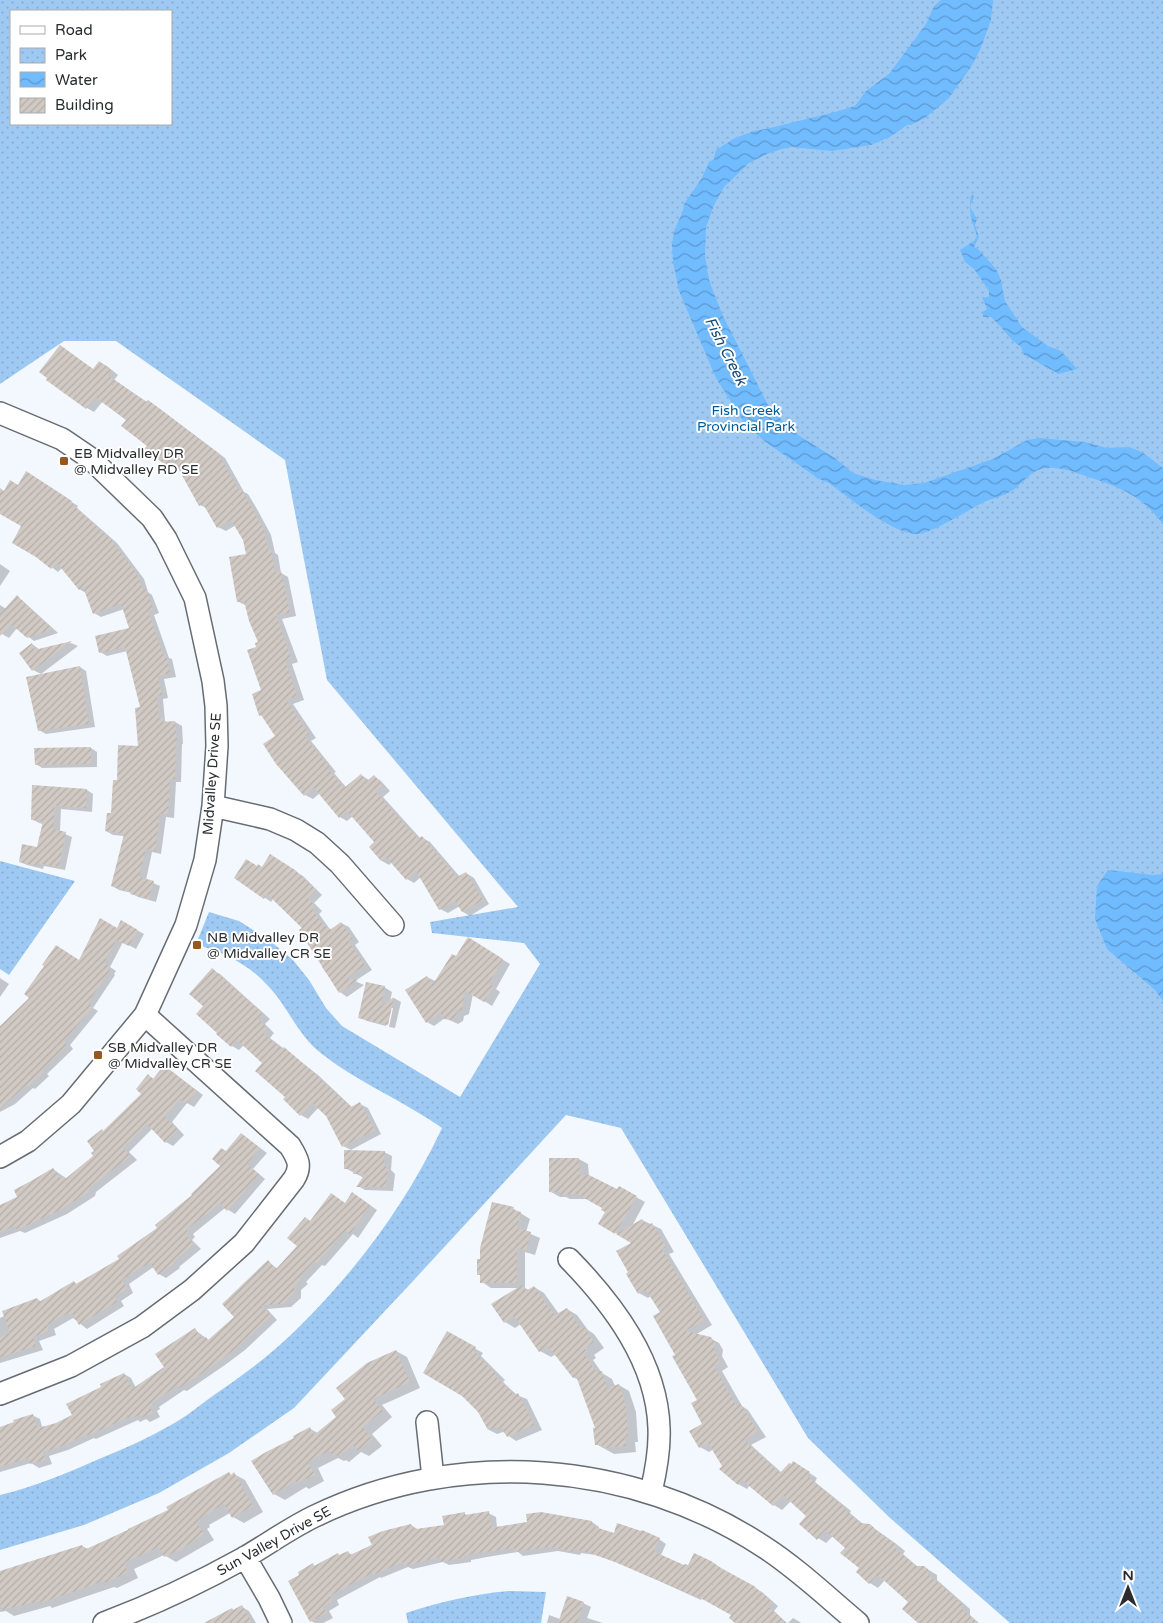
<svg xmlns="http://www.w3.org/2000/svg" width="1163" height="1623" font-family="'Varela Round',sans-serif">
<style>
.park{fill:url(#park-dots);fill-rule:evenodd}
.water{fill:url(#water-waves)}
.shadow{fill:#0003}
.building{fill:url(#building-hatch)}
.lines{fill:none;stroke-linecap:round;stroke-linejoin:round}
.minor-casing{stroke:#666c72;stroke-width:24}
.minor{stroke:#fff;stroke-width:21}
.poi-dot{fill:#96581e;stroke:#fff;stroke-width:2}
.labels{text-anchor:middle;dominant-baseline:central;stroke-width:4;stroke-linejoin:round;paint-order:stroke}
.park-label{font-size:14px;fill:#015a97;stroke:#fff}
.poi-label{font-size:14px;fill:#2a2c2f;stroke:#fff;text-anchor:start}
.street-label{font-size:14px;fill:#2a2c2f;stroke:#fff}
.water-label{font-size:15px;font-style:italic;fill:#144974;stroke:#fff}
</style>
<defs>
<pattern id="park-dots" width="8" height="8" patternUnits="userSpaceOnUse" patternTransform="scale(1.25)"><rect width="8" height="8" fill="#9ec9f3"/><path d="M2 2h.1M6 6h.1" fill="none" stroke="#88add1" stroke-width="1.8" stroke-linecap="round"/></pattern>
<pattern id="water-waves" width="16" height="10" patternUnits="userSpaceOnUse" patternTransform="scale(1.25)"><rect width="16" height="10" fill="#71bbff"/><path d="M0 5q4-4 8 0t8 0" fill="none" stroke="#5d98cf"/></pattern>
<pattern id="building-hatch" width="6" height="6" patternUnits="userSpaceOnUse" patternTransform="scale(1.25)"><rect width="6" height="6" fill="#d1c9c3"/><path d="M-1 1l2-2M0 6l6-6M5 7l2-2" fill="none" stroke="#b4ada8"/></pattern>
</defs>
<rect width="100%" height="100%" fill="#f3f8fe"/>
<!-- park -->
<path class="park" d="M 0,0 L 1163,0 L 1163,1623 L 1010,1623 L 889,1517 L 808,1438 L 621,1128 L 566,1115 L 413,1281 L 294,1408 L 229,1453 L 159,1493 L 84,1525 L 0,1550 L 0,1495 C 34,1487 67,1473 99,1459 C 124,1449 148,1438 171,1425 C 186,1417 200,1405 214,1395 C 243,1375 272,1354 297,1329 C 356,1271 407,1203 442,1128 C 404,1101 359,1083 322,1054 C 299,1037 289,1009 270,988 C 249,964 226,954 196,944 L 209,912 L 239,921 L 269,940 L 293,960 L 309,980 L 326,1008 L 342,1026 L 460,1097 L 540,964 L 524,943 L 432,933 L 430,922 L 518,907 L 327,680 L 285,460 L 116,341 L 64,341 L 0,384 ZM 11,11 L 171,11 L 171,124 L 11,124 Z
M 0,861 L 75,881 L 9,975 L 0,969 Z
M 509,1591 L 546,1592 L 541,1623 L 408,1623 L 406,1613 C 440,1602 473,1594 509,1591 Z"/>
<!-- water -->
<path class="water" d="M 941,0 L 993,0 L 991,20 L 980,50 L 971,67 L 949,98 L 925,118 L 911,125 L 907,125 L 890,137 L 871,145 L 832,151 L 791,147 L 782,149 L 767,154 L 749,163 L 724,187 L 714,205 L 706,227 L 705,256 L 709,280 L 722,314 L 770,409 L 798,435 L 835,458 L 853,473 L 875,480 L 904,485 L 924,483 L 993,459 L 1027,440 L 1040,438 L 1084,442 L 1107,448 L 1129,447 L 1142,452 L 1163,468 L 1163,524 C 1144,499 1125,489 1095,479 C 1082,475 1061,466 1047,468 C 1031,469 1025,482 1013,490 C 1003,497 992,498 982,503 C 966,511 933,533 917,534 C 893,534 849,498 829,483 L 819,479 L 764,441 L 743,421 L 716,378 L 679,291 L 673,262 L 672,245 L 674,231 L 683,211 L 684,204 L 702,178 L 709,162 L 714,159 L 716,150 L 735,138 L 754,131 L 770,128 L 835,112 L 855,106 L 866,91 L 889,74 L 926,24 L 934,6 Z
M 973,195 L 974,198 L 971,203 L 970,207 L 977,219 L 975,225 L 979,237 L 974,247 L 978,249 L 996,269 L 1001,280 L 1005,301 L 1022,327 L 1048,346 L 1061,351 L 1077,369 L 1058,374 C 1052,369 1045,367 1039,363 C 1034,360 1030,357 1024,355 L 1021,347 L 1012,340 L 999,325 L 991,317 L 983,317 L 983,312 L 987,309 L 982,297 L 989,298 L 989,291 L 974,269 L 965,262 L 960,250 L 974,241 L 977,236 C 972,220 968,214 971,196 Z
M 1108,870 L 1153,875 L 1163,874 L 1163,1001 L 1155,990 L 1107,949 L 1095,919 L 1097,886 Z"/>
<!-- shadow -->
<path class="shadow" d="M 61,346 L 94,370 L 99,362 L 107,366 L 118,375 L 114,380 L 147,402 L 148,401 L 156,406 L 225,458 L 244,492 L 248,494 L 257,509 L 271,535 L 275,553 L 278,555 L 281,573 L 288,577 L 296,616 L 282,619 L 298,662 L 292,664 L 304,700 L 293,704 L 316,738 L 311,741 L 336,772 L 334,773 L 346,787 L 361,775 L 369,780 L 374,776 L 381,781 L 390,791 L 383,797 L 421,839 L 423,838 L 430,842 L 460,877 L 466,873 L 474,878 L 489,904 L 470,916 L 463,912 L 460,906 L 448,913 L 440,909 L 421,877 L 414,883 L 407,879 L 392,862 L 389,865 L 382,861 L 371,847 L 376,843 L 353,816 L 347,821 L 340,817 L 320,793 L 313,799 L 305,795 L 276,736 L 263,716 L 260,715 L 263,691 L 257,647 L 259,643 L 247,606 L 239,602 L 247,555 L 244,539 L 236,525 L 226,531 L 218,527 L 207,508 L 200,505 L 178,466 L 175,470 L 146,449 L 149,445 L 128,420 L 103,401 L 94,412 L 87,408 Z
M 33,477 L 78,506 L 77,508 L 117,543 L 144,579 L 148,592 L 152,595 L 159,613 L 154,615 L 169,658 L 172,659 L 176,677 L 164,679 L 168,698 L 163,699 L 165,721 L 169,723 L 175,722 L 182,726 L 183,744 L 182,744 L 181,782 L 176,782 L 174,818 L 166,817 L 161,854 L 152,852 L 146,880 L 160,886 L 156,902 L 138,897 L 132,893 L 119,890 L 112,886 L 124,836 L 113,835 L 106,831 L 112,814 L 118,782 L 140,747 L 142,708 L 127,651 L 107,656 L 100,652 L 131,629 L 124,609 L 101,617 L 94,613 L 86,593 L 79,589 L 62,568 L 58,572 L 37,556 L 23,526 L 0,512 L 0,490 L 4,492 L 19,486 Z
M 0,564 L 10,571 L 0,586 Z
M 17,597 L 23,601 L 58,633 L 34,641 L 17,628 L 9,638 L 2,634 L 0,632 L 0,605 L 6,609 Z
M 71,643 L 78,646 L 41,674 L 33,670 L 20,653 L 32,644 L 40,650 Z
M 80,667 L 86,671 L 95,727 L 46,734 L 39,730 Z
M 91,748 L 97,752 L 97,767 L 42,768 L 36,764 Z
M 33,786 L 87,790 L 93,794 L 92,812 L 61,809 L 60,832 L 72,837 L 65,870 L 44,866 L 43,869 L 27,865 L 20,862 L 38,848 L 43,824 L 39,823 L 32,819 Z
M 270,856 L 303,876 L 322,895 L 314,903 L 322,911 L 319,914 L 329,928 L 332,930 L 341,923 L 349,927 L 359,942 L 355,945 L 372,970 L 355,981 L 364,985 L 347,997 L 340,992 L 322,967 L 324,966 L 304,928 L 273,899 L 271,902 L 264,897 L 257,868 L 262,868 Z
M 122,922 L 144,934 L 136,949 L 123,942 L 110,967 L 116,971 L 114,974 L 115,975 L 93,1008 L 98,1011 L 70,1045 L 73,1049 L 47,1074 L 49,1076 L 35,1089 L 33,1088 L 15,1104 L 0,1112 L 0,1038 L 79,961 L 118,930 Z
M 469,939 L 510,964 L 496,989 L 500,992 L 492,1006 L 473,994 L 469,1014 L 464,1016 L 463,1021 L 458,1024 L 445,1018 L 434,1026 L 427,1022 L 427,977 L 435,981 L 457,958 Z
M 212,970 L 220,974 L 270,1019 L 265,1024 L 274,1033 L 270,1038 L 318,1075 L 353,1108 L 360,1104 L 368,1108 L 381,1134 L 351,1150 L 343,1146 L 327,1115 L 319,1107 L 308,1119 L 301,1115 L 287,1097 L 264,1062 L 244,1045 L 239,1050 L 232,1046 L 204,1006 Z
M 0,978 L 9,984 L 0,997 Z
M 384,987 L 392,992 L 390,1002 L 394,998 L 401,1002 L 395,1028 L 389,1027 L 393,1008 L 391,1008 L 386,1026 L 367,1021 L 359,1017 Z
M 164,1066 L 203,1095 L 194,1107 L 187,1103 L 172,1122 L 184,1135 L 173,1146 L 166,1142 L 153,1128 L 129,1152 L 137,1160 L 96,1192 L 95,1196 L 67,1214 L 25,1233 L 20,1231 L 0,1238 L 0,1207 L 19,1197 L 53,1169 L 67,1179 L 95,1156 L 104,1132 L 143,1094 L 148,1076 L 154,1079 Z
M 241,1134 L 267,1153 L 253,1169 L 265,1179 L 235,1214 L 225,1208 L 193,1234 L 195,1237 L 192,1240 L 201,1249 L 179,1267 L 180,1268 L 166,1278 L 159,1274 L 155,1268 L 152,1268 L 129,1284 L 133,1293 L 121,1301 L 124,1306 L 87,1329 L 73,1318 L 54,1329 L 56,1335 L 39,1341 L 43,1350 L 0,1363 L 0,1318 L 37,1299 L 42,1302 L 74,1283 L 77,1284 L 121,1259 L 159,1228 L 194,1195 L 222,1166 L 227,1152 Z
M 384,1152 L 392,1156 L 391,1170 L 395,1174 L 393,1191 L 365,1190 L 358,1186 L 364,1178 L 345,1168 Z
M 550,1159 L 579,1159 L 588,1164 L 589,1176 L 618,1191 L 620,1188 L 645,1202 L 632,1226 L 642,1220 L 661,1229 L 674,1252 L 669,1254 L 712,1325 L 695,1335 L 710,1338 L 719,1343 L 723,1350 L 722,1356 L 728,1367 L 722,1371 L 742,1406 L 748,1410 L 766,1437 L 751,1445 L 782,1473 L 802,1468 L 817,1478 L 815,1482 L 851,1511 L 850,1513 L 863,1524 L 869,1526 L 878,1531 L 895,1543 L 905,1551 L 903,1554 L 919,1568 L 924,1567 L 937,1575 L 937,1580 L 970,1609 L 970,1615 L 979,1623 L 920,1623 L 910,1602 L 885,1580 L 878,1588 L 870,1583 L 857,1572 L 860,1568 L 847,1548 L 833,1536 L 826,1543 L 818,1538 L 808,1516 L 791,1501 L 782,1510 L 774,1505 L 750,1485 L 747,1489 L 738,1484 L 723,1466 L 714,1449 L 709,1452 L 700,1447 L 704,1424 L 698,1400 L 677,1355 L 661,1313 L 651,1296 L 648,1298 L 639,1293 L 634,1243 L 600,1224 L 606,1212 L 603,1208 L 587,1199 L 570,1199 L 566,1197 L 560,1197 L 551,1192 Z
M 360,1198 L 377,1210 L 358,1238 L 353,1234 L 325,1266 L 322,1265 L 306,1282 L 308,1284 L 301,1290 L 301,1298 L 291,1307 L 267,1309 L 277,1320 L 245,1350 L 225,1365 L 187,1391 L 184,1390 L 159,1407 L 160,1409 L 157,1411 L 160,1417 L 150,1422 L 146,1419 L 140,1422 L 138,1420 L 96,1439 L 94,1438 L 68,1450 L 49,1456 L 52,1464 L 39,1468 L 31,1463 L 0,1472 L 0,1428 L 32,1415 L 40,1419 L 42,1427 L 56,1424 L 74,1415 L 103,1388 L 124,1374 L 131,1378 L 136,1388 L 166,1367 L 195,1330 L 210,1341 L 235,1317 L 268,1262 L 278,1269 L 298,1246 L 311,1222 L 345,1204 Z
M 493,1203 L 514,1209 L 530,1219 L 526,1232 L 540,1238 L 535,1255 L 525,1252 L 525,1288 L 529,1290 L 534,1287 L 544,1293 L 559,1314 L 567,1309 L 577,1315 L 588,1330 L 594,1334 L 604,1348 L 594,1355 L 596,1358 L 593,1360 L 602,1373 L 612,1379 L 615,1386 L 619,1385 L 629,1391 L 636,1412 L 638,1442 L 635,1442 L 636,1452 L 614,1454 L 596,1444 L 597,1429 L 579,1380 L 573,1377 L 556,1354 L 551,1357 L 540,1351 L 521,1324 L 515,1328 L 505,1322 L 520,1288 L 491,1288 L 482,1282 L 481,1260 Z
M 448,1333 L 483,1353 L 481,1356 L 505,1380 L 503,1382 L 517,1395 L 527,1399 L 542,1430 L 516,1441 L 503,1432 L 497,1434 L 489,1430 Z
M 396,1351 L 407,1357 L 420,1388 L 382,1405 L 392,1417 L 372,1434 L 382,1446 L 369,1456 L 361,1452 L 349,1462 L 346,1460 L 344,1461 L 338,1458 L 318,1468 L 324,1481 L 309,1489 L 306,1487 L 285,1500 L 274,1494 L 296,1439 L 310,1429 L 318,1433 L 338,1418 Z
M 229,1474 L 232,1475 L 234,1474 L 245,1480 L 263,1512 L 244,1523 L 233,1517 L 230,1513 L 209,1525 L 210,1527 L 207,1529 L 214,1540 L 176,1562 L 164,1555 L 134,1569 L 138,1578 L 117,1588 L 114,1587 L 52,1608 L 50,1606 L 14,1616 L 6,1611 L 0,1612 L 0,1572 L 82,1546 L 88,1549 L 170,1510 Z
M 488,1513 L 496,1517 L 497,1528 L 592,1522 L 599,1527 L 599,1529 L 614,1534 L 659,1539 L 666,1544 L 661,1555 L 685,1567 L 727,1573 L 762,1592 L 778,1606 L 774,1611 L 787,1623 L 737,1623 L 733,1615 L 702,1598 L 701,1600 L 624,1565 L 596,1555 L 581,1553 L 580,1555 L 558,1551 L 523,1556 L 518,1552 L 487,1557 L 471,1560 L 471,1562 L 449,1565 L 443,1562 L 413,1569 L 408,1567 L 381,1578 L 380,1577 L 337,1600 L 339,1605 L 329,1611 L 333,1618 L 323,1623 L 315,1623 L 311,1621 L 301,1575 L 313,1565 L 316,1567 L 348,1552 L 352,1555 L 411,1525 L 419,1530 L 445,1526 L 465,1514 L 468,1516 Z
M 583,1603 L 591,1607 L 587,1618 L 603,1623 L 547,1623 L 549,1615 L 560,1619 Z
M 242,1607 L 249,1611 L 256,1623 L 206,1623 L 232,1609 L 234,1611 Z
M 793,1618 L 800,1622 L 801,1623 L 788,1623 Z"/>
<!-- building -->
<path class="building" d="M 60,345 L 93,369 L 99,361 L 111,370 L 108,375 L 146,402 L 148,400 L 217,452 L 239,490 L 241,489 L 250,504 L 264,530 L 268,550 L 271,549 L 275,572 L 281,571 L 290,613 L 276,615 L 291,658 L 285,660 L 297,696 L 286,700 L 309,734 L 305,737 L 330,767 L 328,769 L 344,788 L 361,774 L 367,781 L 374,775 L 383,786 L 376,792 L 418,839 L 422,836 L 457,877 L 466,872 L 483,900 L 462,912 L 455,901 L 439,910 L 416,871 L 406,880 L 386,857 L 381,861 L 369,847 L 374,842 L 347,811 L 339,818 L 314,788 L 304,796 L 276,764 L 263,744 L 275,736 L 261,715 L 259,716 L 252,694 L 261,690 L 247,650 L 256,647 L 255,643 L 258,642 L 249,621 L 244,601 L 237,602 L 229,557 L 246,554 L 243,540 L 231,520 L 217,528 L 203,504 L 199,506 L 173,459 L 167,466 L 144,449 L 147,446 L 121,426 L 126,420 L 95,397 L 86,409 L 46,380 L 47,378 L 39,372 Z
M 26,471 L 72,501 L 71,503 L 110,538 L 137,574 L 143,590 L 146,589 L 153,609 L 148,611 L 163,655 L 166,654 L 170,673 L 158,676 L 162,695 L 157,696 L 159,718 L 163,718 L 163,722 L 175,721 L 177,740 L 176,740 L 175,779 L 170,779 L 168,815 L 160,814 L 155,851 L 146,849 L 139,877 L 154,881 L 149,899 L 130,894 L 131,892 L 111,886 L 124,834 L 105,831 L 107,813 L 111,813 L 113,780 L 117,780 L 118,745 L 138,746 L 135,708 L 140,707 L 125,647 L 99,653 L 95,636 L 129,628 L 121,604 L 93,614 L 83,587 L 79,590 L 57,563 L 51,569 L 36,557 L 12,543 L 21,526 L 0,514 L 0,488 L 4,491 L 10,480 L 18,485 Z
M 17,595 L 29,608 L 53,629 L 27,638 L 11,624 L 0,636 L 0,614 Z
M 72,641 L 32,671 L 19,653 L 32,643 L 34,650 Z
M 80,666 L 89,724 L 38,731 L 26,677 Z
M 91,747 L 91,764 L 35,765 L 34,748 Z
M 32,785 L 87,789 L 86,808 L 55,806 L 53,829 L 66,832 L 59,867 L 37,863 L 37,866 L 19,862 L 22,844 L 37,847 L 43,821 L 31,820 Z
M 270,854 L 295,870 L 316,890 L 308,898 L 315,906 L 312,909 L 325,927 L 327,926 L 330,930 L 341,922 L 353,938 L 348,941 L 365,965 L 346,978 L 358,980 L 339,993 L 299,930 L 302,928 L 267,894 L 264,899 L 234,878 L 246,859 L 257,866 L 258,864 L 262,867 Z
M 100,918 L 117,928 L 121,920 L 138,930 L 129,946 L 116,940 L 104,963 L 110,967 L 108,970 L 110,970 L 88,1003 L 93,1007 L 64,1041 L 68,1045 L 42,1070 L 44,1072 L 38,1077 L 28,1087 L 26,1085 L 0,1109 L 0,1026 L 29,998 L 24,994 L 44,966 L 42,965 L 56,945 L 79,960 Z
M 468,937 L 503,959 L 489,984 L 494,986 L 484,1002 L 465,991 L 462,1010 L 457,1012 L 456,1017 L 450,1020 L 444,1019 L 440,1013 L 426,1023 L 405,990 L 427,976 L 433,984 L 452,954 L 456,956 Z
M 212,968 L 263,1014 L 258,1019 L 267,1028 L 263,1033 L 282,1049 L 284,1047 L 311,1070 L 351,1107 L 360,1102 L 375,1130 L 342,1147 L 326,1116 L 312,1103 L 300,1116 L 283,1099 L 285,1097 L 255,1071 L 262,1063 L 237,1040 L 231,1047 L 216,1034 L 217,1033 L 196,1014 L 203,1006 L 189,994 Z
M 366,982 L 385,986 L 381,1006 L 394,997 L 388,1025 L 358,1018 Z
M 164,1065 L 197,1091 L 186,1104 L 180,1099 L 165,1117 L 178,1130 L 165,1143 L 147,1124 L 123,1148 L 131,1156 L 89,1188 L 88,1192 L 60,1210 L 17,1230 L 15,1226 L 0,1232 L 0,1205 L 17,1197 L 14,1190 L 31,1181 L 53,1168 L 60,1178 L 63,1176 L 65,1179 L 93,1156 L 91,1153 L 94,1151 L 87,1141 L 102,1129 L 103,1131 L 141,1094 L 136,1089 L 148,1074 L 153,1079 Z
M 241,1133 L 260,1148 L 247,1164 L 259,1174 L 227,1211 L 219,1203 L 208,1214 L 207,1213 L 186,1230 L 189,1232 L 186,1235 L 194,1244 L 173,1262 L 174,1264 L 158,1275 L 150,1263 L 145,1266 L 145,1265 L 122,1280 L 127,1289 L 114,1296 L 117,1302 L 79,1325 L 72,1314 L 68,1316 L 66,1314 L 47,1325 L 49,1331 L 33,1337 L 36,1346 L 0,1357 L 0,1337 L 10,1333 L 2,1311 L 37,1298 L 39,1302 L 74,1281 L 76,1284 L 119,1259 L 117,1256 L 157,1228 L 155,1225 L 192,1195 L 191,1194 L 220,1166 L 212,1159 L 221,1148 L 226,1151 Z
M 344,1150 L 385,1151 L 384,1164 L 388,1169 L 386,1187 L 356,1187 L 365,1174 L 353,1174 L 353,1169 L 344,1169 Z
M 549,1158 L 579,1158 L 580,1175 L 589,1175 L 617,1189 L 619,1186 L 637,1196 L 615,1234 L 598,1224 L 605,1212 L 601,1210 L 602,1208 L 577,1194 L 560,1195 L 560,1192 L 549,1192 Z
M 352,1192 L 370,1205 L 350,1234 L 345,1231 L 317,1263 L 314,1261 L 299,1278 L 301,1279 L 294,1286 L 294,1293 L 283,1304 L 261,1305 L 271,1316 L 238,1347 L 204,1372 L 179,1388 L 177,1386 L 152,1403 L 153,1405 L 150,1407 L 153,1413 L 141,1418 L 140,1415 L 132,1418 L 131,1417 L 124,1419 L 88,1436 L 87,1434 L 60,1447 L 43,1452 L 45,1460 L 30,1464 L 28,1458 L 0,1467 L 0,1427 L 14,1422 L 13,1420 L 33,1414 L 37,1427 L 42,1425 L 42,1427 L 56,1423 L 72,1415 L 66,1404 L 101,1387 L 100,1384 L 124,1373 L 132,1389 L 164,1367 L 155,1354 L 195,1328 L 202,1339 L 206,1337 L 208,1340 L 234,1317 L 222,1304 L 268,1260 L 276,1269 L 297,1246 L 287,1238 L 305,1217 L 310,1221 L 331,1193 L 345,1203 Z
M 492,1202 L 514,1207 L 513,1210 L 521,1212 L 517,1228 L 531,1232 L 526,1251 L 517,1248 L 517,1283 L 480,1283 L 480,1275 L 477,1275 L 477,1259 L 480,1259 L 480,1248 Z
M 642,1219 L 647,1226 L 652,1223 L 666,1247 L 662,1249 L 704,1320 L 685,1331 L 711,1337 L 715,1344 L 714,1350 L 720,1362 L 714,1366 L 736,1405 L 740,1403 L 758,1432 L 744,1440 L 780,1473 L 789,1463 L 791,1464 L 793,1461 L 810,1472 L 807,1476 L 843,1506 L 842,1507 L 860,1523 L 870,1524 L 885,1538 L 886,1537 L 897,1546 L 895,1548 L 916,1566 L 924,1566 L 928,1569 L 928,1574 L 962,1604 L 962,1609 L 978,1623 L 918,1623 L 902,1609 L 908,1602 L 879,1576 L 878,1578 L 876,1576 L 869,1584 L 856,1572 L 859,1568 L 840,1553 L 845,1548 L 825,1530 L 817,1540 L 799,1524 L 806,1516 L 783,1495 L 773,1506 L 742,1480 L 738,1485 L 719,1469 L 722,1466 L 708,1443 L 699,1448 L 689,1431 L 702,1424 L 691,1403 L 697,1400 L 672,1356 L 675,1355 L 653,1316 L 660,1312 L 646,1290 L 638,1294 L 626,1274 L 628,1272 L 616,1251 L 631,1243 L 616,1234 Z
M 522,1285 L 526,1291 L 534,1286 L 549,1308 L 550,1308 L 555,1315 L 567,1308 L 581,1328 L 584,1327 L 594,1342 L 584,1349 L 587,1352 L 584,1354 L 597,1373 L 602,1371 L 607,1388 L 619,1384 L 626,1405 L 628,1437 L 625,1437 L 626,1446 L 602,1448 L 602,1445 L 595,1445 L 593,1428 L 595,1428 L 576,1376 L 573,1378 L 548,1346 L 539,1352 L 514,1316 L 504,1323 L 491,1304 Z
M 447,1331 L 476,1347 L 474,1351 L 497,1375 L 495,1376 L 515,1395 L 518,1393 L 534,1425 L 507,1437 L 502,1428 L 497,1430 L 496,1427 L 488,1430 L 478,1412 L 462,1396 L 423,1373 Z
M 396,1350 L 410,1382 L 373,1399 L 383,1411 L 363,1427 L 372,1439 L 358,1451 L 353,1445 L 338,1457 L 336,1454 L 333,1456 L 329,1451 L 308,1462 L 315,1475 L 297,1483 L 296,1480 L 273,1495 L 251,1461 L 266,1452 L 294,1438 L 293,1436 L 310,1427 L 314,1435 L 336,1417 L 331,1410 L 345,1399 L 336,1388 L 367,1363 Z
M 229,1472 L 231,1475 L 234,1472 L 253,1506 L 232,1518 L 224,1504 L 199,1519 L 201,1521 L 197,1523 L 204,1534 L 180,1550 L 164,1557 L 159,1547 L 124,1563 L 128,1572 L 105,1583 L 104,1581 L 41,1603 L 40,1601 L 2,1610 L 0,1602 L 0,1571 L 82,1545 L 84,1550 L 128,1530 L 128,1529 L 168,1510 L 166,1507 Z
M 489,1511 L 491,1526 L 495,1527 L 527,1522 L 526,1514 L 541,1512 L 592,1521 L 592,1526 L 614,1533 L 617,1523 L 641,1531 L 642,1530 L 660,1538 L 654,1551 L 657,1553 L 684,1565 L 685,1564 L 688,1565 L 694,1553 L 711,1561 L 721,1568 L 754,1586 L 772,1602 L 768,1606 L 786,1623 L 735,1623 L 729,1618 L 731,1615 L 695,1595 L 694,1596 L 615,1562 L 587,1552 L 573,1549 L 573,1552 L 549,1547 L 515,1552 L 514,1548 L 479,1553 L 464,1556 L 464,1558 L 441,1562 L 440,1557 L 404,1566 L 403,1562 L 373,1575 L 372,1573 L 330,1596 L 333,1601 L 323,1607 L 327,1613 L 310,1622 L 288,1581 L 299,1575 L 298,1572 L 313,1563 L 314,1566 L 338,1553 L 339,1555 L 348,1551 L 350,1555 L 372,1545 L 368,1537 L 383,1531 L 411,1524 L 412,1528 L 416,1529 L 444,1525 L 442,1516 L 465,1512 L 465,1515 Z
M 567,1596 L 584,1602 L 577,1623 L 558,1623 Z
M 242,1605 L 252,1623 L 204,1623 L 232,1608 L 233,1610 Z"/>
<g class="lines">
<defs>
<path id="minor" d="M 0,413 L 62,439 L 90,458 L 152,518 L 166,539 L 195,598 L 213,681 L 216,706 L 217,746 L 213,806 L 205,860 L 186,925 L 145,1015 L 71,1104 L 28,1141 L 0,1157
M 213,806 L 270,819 L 296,830 L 317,843 L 340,864 L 393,925
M 569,1259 C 613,1304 657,1362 659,1428 C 660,1450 656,1471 651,1492
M 0,1394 L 71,1366 L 142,1327 L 192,1290 L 244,1243 L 294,1179 C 302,1166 298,1159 290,1146 L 145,1015
M 427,1422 L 433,1478
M 245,1557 L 269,1598 L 281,1623
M 104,1623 C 152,1605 199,1583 244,1558 C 268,1544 290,1528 315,1516 C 458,1447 632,1460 764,1547 C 798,1569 827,1597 858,1623"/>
</defs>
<!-- minor casing -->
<use href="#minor" class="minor-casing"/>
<!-- minor -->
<use href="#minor" class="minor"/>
</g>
<!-- markers -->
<g class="poi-dot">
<rect x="59" y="456" width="10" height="10" rx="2.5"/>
<rect x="192" y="940" width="10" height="10" rx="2.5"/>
<rect x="93" y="1050" width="10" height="10" rx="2.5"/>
</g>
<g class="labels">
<!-- park labels -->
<g class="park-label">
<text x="746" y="410">Fish Creek<tspan x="746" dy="16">Provincial Park</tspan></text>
</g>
<!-- poi labels -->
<g class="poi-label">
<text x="74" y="453">EB Midvalley DR<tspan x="74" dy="16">@ Midvalley RD SE</tspan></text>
<text x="207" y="937">NB Midvalley DR<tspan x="207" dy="16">@ Midvalley CR SE</tspan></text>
<text x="108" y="1047">SB Midvalley DR<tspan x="108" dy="16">@ Midvalley CR SE</tspan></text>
</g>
<!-- street labels -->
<g class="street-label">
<text transform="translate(212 774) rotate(-86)">Midvalley Drive SE</text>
<text transform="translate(274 1541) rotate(-29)">Sun Valley Drive SE</text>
</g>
<!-- water labels -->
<g class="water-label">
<text transform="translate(726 351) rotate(63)">Fish Creek</text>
</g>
</g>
<!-- legend -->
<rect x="10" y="10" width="162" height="115" fill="#ffffff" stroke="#aaabac"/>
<rect x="20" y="26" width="25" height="8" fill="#ffffff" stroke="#aaabac"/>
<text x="55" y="35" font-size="15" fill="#2a2c2f">Road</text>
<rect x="20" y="48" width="25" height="15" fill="url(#park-dots)" stroke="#aaabac"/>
<text x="55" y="60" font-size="15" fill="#2a2c2f">Park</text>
<rect x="20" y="72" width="25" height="15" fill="url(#water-waves)" stroke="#aaabac"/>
<text x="55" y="85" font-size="15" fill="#2a2c2f">Water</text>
<rect x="20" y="98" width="25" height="15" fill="url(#building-hatch)" stroke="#aaabac"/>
<text x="55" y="110" font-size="15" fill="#2a2c2f">Building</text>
<!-- north arrow -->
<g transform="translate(1128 1588)" stroke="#ffffff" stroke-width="4" paint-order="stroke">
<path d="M0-4L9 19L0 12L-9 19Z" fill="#2a2c2f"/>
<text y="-8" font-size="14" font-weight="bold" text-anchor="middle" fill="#2a2c2f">N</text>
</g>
</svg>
